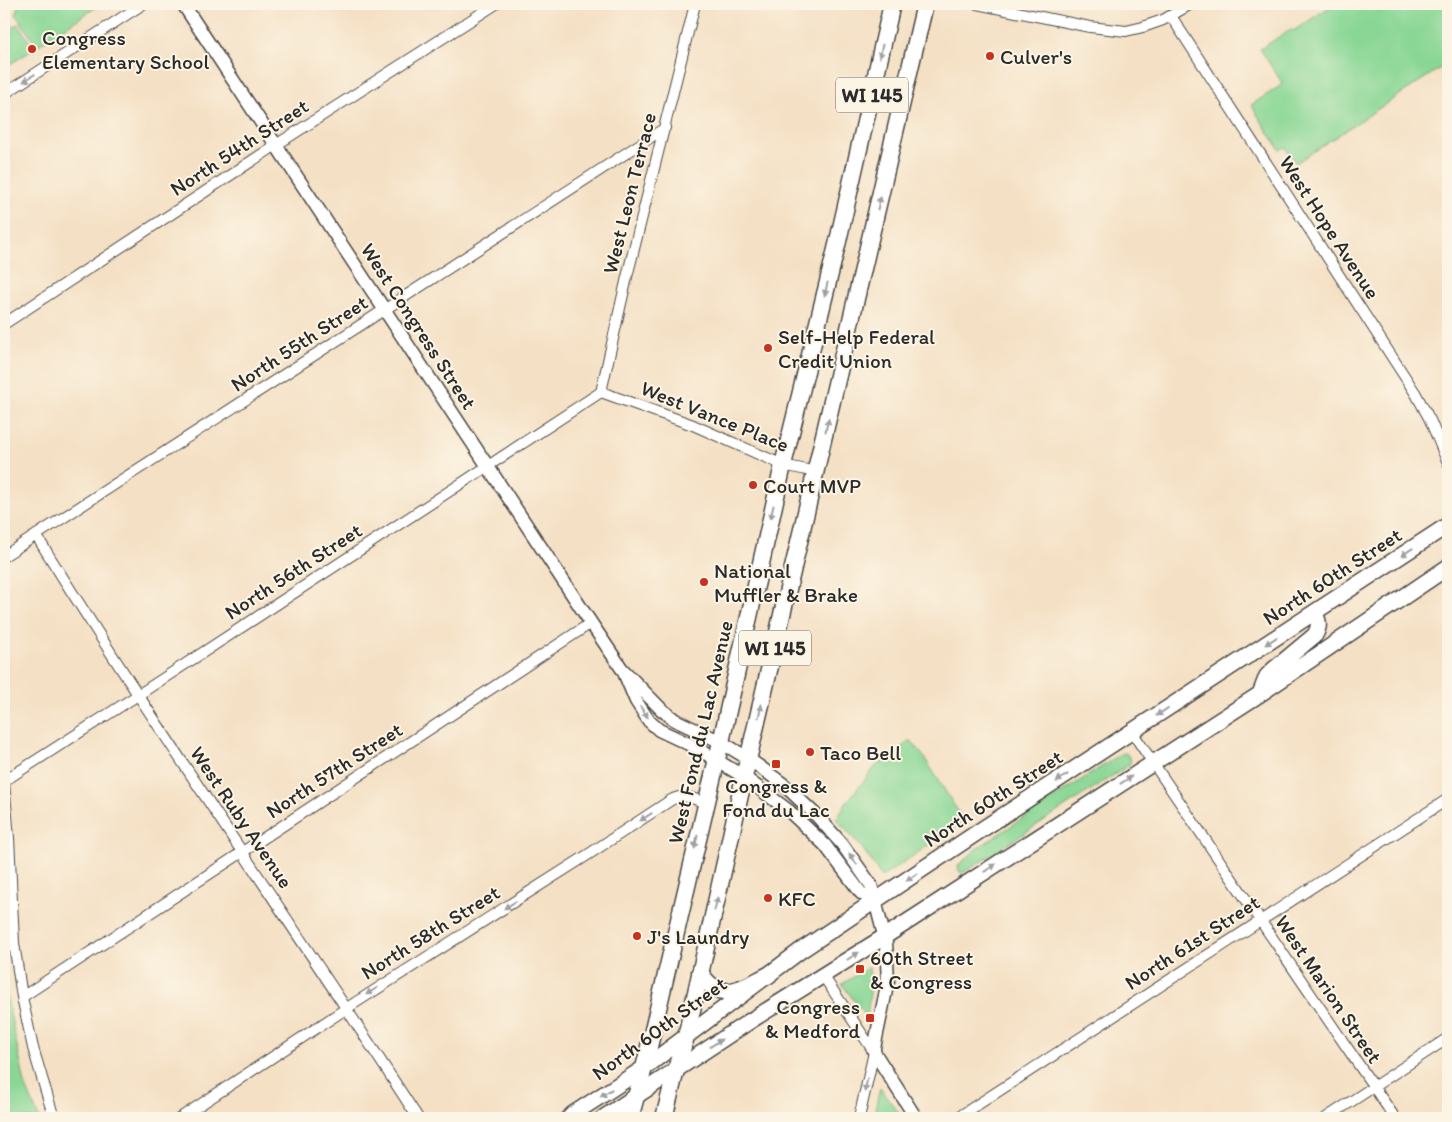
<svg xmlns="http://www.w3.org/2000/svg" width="1452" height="1122" font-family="Itim,sans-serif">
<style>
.green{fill:#8ad795;stroke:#5a8160}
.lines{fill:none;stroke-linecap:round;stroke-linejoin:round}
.minor-casing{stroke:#494642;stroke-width:12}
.tertiary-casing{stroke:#494642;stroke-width:15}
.secondary-casing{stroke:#494642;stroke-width:18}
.primary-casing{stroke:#494642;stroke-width:19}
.minor{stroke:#fff;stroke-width:10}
.tertiary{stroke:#fff;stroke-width:12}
.secondary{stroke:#fff;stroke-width:15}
.primary{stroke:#fff;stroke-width:16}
.oneway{fill:#a0a0a0}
.poi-dot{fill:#c8321e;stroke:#fcf5e5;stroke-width:2}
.labels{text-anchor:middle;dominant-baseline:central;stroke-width:4;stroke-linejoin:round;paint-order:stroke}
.shield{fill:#fcf5e5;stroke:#6a6863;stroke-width:1}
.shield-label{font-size:20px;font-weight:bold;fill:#2b2b2b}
.poi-label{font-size:21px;fill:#2b2b2b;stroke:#fcf5e5;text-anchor:start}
.street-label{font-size:21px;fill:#2b2b2b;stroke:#fcf5e5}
</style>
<rect width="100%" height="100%" fill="#fcf5e5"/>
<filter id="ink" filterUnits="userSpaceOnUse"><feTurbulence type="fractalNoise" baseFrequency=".02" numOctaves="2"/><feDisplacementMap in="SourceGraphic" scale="10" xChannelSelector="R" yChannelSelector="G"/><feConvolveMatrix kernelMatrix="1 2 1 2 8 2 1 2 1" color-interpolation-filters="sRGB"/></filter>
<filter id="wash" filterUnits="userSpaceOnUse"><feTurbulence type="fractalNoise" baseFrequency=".0096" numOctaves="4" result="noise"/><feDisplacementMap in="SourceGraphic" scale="20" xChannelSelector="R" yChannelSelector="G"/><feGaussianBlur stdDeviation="1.12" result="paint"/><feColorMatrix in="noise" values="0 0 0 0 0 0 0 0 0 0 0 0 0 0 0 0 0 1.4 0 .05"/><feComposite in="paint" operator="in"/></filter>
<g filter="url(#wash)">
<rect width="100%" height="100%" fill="#f4e0c4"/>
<!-- green -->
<path class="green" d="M 18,4 L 101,4 L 37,46 L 16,15 Z
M 1334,4 L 1448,4 L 1448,63 L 1296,163 L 1285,147 L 1280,150 L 1251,105 L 1283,84 L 1260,49 L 1291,29 L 1293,31 Z
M 18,24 L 34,49 L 4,68 L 4,33 Z
M 911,740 L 924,757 L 964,821 L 882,877 L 862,848 L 836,819 L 846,803 L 875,767 Z
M 1126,753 L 1131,760 L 1129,765 L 965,872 L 961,873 L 959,871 L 958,866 L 976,849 L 1121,754 Z
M 869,967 L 871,985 L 867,1018 L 842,984 Z
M 4,984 L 25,1084 L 39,1118 L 4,1118 Z
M 880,1088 L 903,1118 L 873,1118 Z"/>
</g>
<g filter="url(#ink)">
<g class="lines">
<defs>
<path id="minor" d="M 977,4 L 1090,27 L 1126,31 L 1143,27 L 1163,20 L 1191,4
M 1171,16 L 1416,394 L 1430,420 L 1448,463
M 4,94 L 143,4
M 4,324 L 276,145 L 496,4
M 601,392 L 627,277 L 695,4
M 601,392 L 693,425 L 783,465 L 816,472
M 36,535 C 159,733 292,923 418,1118
M 4,556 L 665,128
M 1132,732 L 1395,1118
M 4,781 L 138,695 L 601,392
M 4,783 L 9,838 L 14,943 L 22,997 L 33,1048 L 54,1118
M 822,974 L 874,1052 L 859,1118
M 22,997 L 591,623
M 180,1118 L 347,1008 L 586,856 L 671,800 C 685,793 692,798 705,803
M 957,1118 L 1448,799
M 1326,1118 L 1448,1038"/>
<path id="tertiary" d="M 183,4 L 591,623 L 622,669 L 661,709 L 675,720 L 721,742 L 749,759 L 783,784 L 818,817 L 842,844 L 871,885 L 886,943 L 888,981 L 874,1048 L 874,1052 L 916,1118
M 625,675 L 636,701 L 649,721 L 659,730 L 695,747 L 744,777 L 789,811 L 825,845 L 861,893 L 875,902"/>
<path id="secondary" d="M 1260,694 L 1267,676 L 1273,670 L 1315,635 C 1320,626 1319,622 1315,613
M 569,1118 L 573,1114 L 644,1068 L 800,951 L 981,830 L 1448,525
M 603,1118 L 750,1021 L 884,937 L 1260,694 L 1448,567"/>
<path id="primary" d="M 700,972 C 720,1006 743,987 769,975
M 630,1118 L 644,1068 L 721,742 L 783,465 L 838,241 L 892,4
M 664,1118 L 676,1070 L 686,1037 L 744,777 L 925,4"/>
</defs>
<!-- minor casing -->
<use href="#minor" class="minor-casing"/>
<!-- tertiary casing -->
<use href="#tertiary" class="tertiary-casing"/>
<!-- secondary casing -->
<use href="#secondary" class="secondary-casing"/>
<!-- primary casing -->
<use href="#primary" class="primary-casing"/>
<!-- minor -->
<use href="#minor" class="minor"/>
<!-- tertiary -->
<use href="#tertiary" class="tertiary"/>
<!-- secondary -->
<use href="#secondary" class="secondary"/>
<!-- primary -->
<use href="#primary" class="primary"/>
</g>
<!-- one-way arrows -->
<defs><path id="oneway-solid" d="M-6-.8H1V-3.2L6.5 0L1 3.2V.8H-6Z" transform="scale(1.25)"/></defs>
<g class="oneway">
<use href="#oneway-solid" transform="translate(881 51) rotate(103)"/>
<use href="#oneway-solid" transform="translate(29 78) rotate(147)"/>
<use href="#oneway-solid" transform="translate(879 203) rotate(-77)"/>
<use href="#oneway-solid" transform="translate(826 289) rotate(104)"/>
<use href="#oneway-solid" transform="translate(827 425) rotate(-77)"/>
<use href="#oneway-solid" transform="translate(772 512) rotate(103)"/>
<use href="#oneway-solid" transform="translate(1407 552) rotate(147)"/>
<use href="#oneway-solid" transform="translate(1271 641) rotate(147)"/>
<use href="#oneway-solid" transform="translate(760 711) rotate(-77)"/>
<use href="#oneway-solid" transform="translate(644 712) rotate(55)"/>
<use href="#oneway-solid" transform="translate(1162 712) rotate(147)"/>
<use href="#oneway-solid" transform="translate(1062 778) rotate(147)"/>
<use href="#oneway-solid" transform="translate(1126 780) rotate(-33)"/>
<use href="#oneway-solid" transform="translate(646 817) rotate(147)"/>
<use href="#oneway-solid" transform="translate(696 842) rotate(103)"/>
<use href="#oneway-solid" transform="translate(853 859) rotate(-125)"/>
<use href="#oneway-solid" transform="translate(990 868) rotate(-33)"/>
<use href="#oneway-solid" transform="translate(912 877) rotate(146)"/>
<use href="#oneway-solid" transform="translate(716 904) rotate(-77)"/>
<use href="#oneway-solid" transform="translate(510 905) rotate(148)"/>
<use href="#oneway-solid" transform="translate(853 956) rotate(-32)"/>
<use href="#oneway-solid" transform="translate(372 991) rotate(148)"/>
<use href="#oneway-solid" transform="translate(716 1043) rotate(-33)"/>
<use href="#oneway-solid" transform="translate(866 1085) rotate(102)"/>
<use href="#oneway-solid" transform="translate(606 1093) rotate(147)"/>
</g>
</g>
<!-- markers -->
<g class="poi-dot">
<circle cx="32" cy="49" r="5"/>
<circle cx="990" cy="56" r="5"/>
<circle cx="768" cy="348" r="5"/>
<circle cx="753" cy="485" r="5"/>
<circle cx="704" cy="582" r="5"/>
<circle cx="810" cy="752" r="5"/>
<rect x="771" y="759" width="10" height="10" rx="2.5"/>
<circle cx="768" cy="898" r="5"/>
<circle cx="637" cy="936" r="5"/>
<rect x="855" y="964" width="10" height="10" rx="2.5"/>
<rect x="865" y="1013" width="10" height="10" rx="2.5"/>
</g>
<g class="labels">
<!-- shield labels -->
<g class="shield">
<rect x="836" y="77.5" width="72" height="35" rx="4"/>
<rect x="739" y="630.5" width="72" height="35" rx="4"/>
</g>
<g class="shield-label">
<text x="872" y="95">WI 145</text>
<text x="775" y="648">WI 145</text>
</g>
<!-- poi labels -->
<g class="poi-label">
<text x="42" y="37">Congress<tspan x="42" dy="24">Elementary School</tspan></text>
<text x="1000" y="56">Culver's</text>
<text x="778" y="336">Self-Help Federal<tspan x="778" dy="24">Credit Union</tspan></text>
<text x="763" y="485">Court MVP</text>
<text x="714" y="570">National<tspan x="714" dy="24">Muffler &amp; Brake</tspan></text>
<text x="820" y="752">Taco Bell</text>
<text x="776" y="785" text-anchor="middle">Congress &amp;<tspan x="776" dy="24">Fond du Lac</tspan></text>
<text x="778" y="898">KFC</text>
<text x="647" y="936">J's Laundry</text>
<text x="870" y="957">60th Street<tspan x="870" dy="24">&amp; Congress</tspan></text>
<text x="860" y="1006" text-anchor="end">Congress<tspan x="860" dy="24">&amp; Medford</tspan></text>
</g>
<!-- street labels -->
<g class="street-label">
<text transform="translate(239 147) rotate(-33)">North 54th Street</text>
<text transform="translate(629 193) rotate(-76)">West Leon Terrace</text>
<text transform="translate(1330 227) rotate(57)">West Hope Avenue</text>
<text transform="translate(419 326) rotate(57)">West Congress Street</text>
<text transform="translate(299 343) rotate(-33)">North 55th Street</text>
<text transform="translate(715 416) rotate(22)">West Vance Place</text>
<text transform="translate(293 571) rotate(-33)">North 56th Street</text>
<text transform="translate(1332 576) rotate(-33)">North 60th Street</text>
<text transform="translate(700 732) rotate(-77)">West Fond du Lac Avenue</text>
<text transform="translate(334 770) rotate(-33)">North 57th Street</text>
<text transform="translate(993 798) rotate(-33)">North 60th Street</text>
<text transform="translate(242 817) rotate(56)">West Ruby Avenue</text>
<text transform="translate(430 932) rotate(-32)">North 58th Street</text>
<text transform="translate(1192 942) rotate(-33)">North 61st Street</text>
<text transform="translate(1329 989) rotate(56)">West Marion Street</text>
<text transform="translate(659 1028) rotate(-36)">North 60th Street</text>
</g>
</g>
<!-- margin -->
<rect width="1452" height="1122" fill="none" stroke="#fcf5e5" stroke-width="20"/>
</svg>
